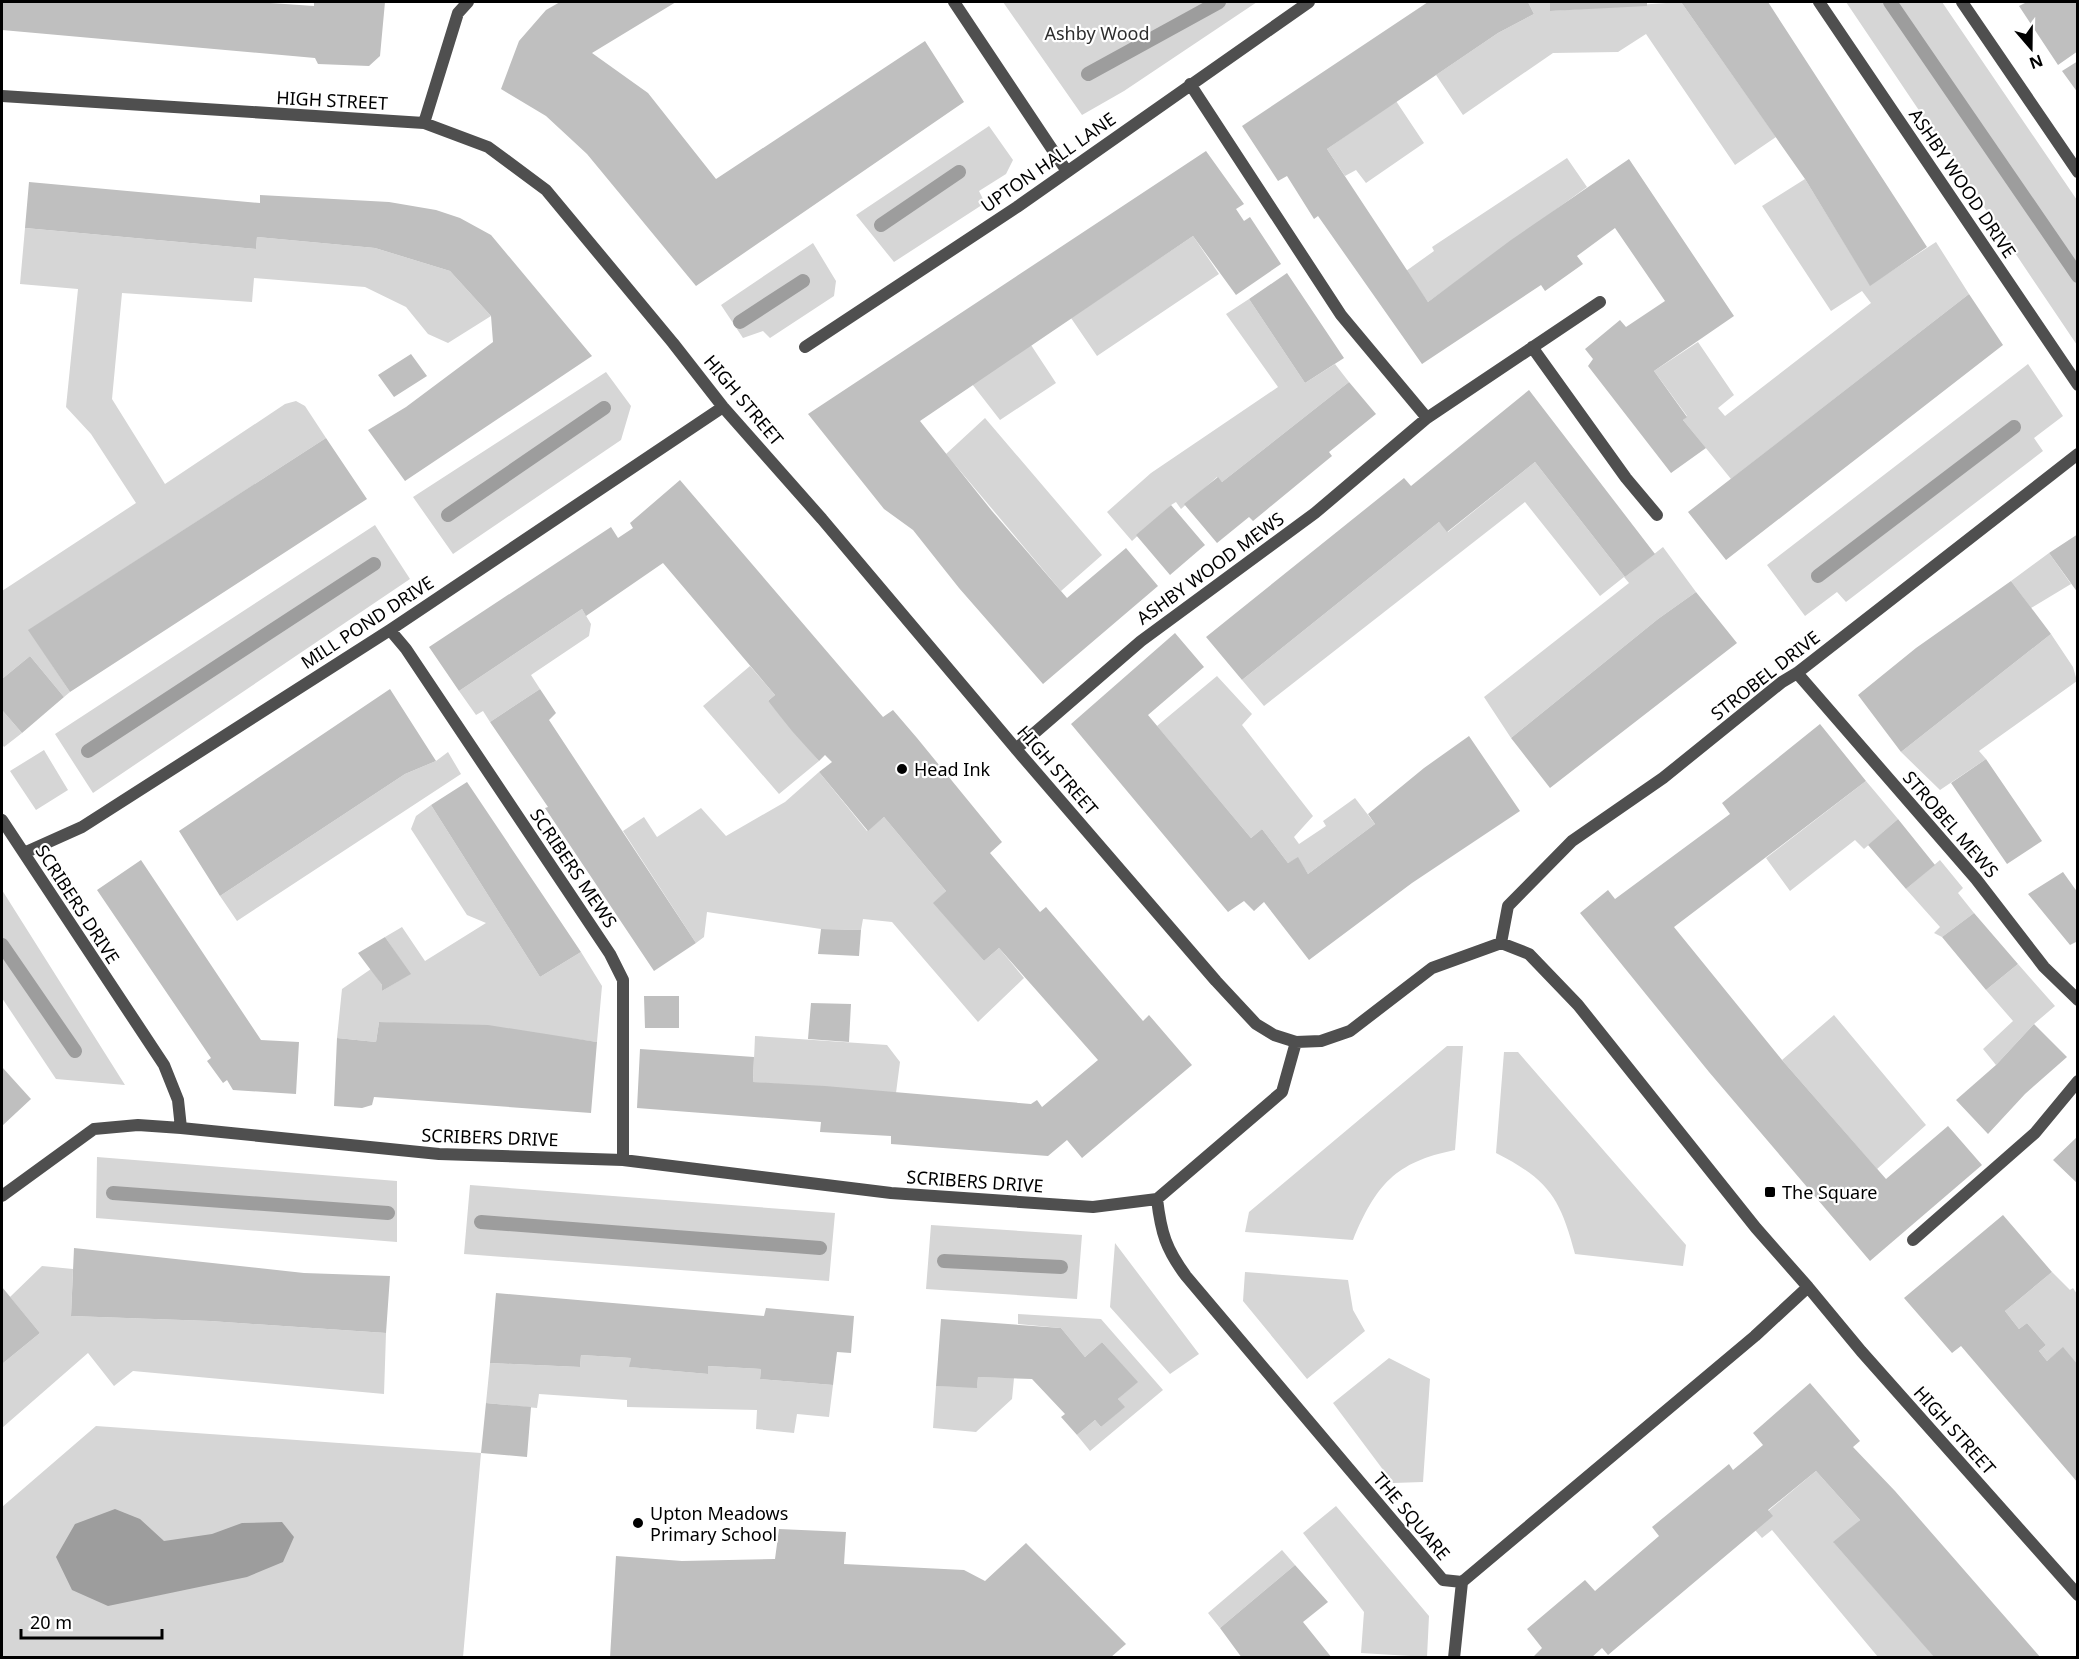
<svg xmlns="http://www.w3.org/2000/svg" width="2079" height="1659" font-family="'Noto Sans',sans-serif">
<style>
.green{fill:#d6d6d6}
.water{fill:#9d9d9d}
.lines{fill:none;stroke-linecap:round;stroke-linejoin:round}
.stream{stroke:#9d9d9d;stroke-width:14}
.building{fill:#bfbfbf}
.street{stroke:#4f4f4f;stroke-width:12}
.poi-dot{fill:#000;stroke:#fff;stroke-width:2}
.labels{text-anchor:middle;dominant-baseline:central;stroke-width:4.5;stroke-linejoin:round;paint-order:stroke}
.park-label{font-size:18px;fill:#2d2d2d;stroke:#fff}
.street-label{font-size:18px;fill:#000;stroke:#fff}
.poi-label{font-size:18px;fill:#000;stroke:#fff;text-anchor:start}
</style>
<rect width="100%" height="100%" fill="#fff"/>
<!-- green -->
<path class="green" d="M 1003,2 L 1257,2 L 1124,91 L 1082,115 Z
M 1528,2 L 1550,2 L 1550,11 L 1681,2 L 1776,137 L 1735,165 L 1646,34 L 1618,52 L 1553,53 L 1463,115 L 1436,75 L 1498,33 L 1534,14 Z
M 1846,2 L 1942,2 L 2077,200 L 2077,345 Z
M 1396,101 L 1424,143 L 1366,183 L 1356,170 L 1345,176 L 1327,149 Z
M 989,126 L 1013,160 L 1006,174 L 979,191 L 985,203 L 894,262 L 856,215 Z
M 1567,158 L 1587,187 L 1428,302 L 1406,271 L 1434,251 L 1432,247 Z
M 1805,179 L 1870,285 L 1936,242 L 1969,294 L 1731,479 L 1683,420 L 1687,416 L 1654,371 L 1698,342 L 1734,395 L 1718,408 L 1725,416 L 1871,303 L 1862,291 L 1831,311 L 1762,206 Z
M 25,228 L 256,249 L 257,237 L 375,248 L 450,271 L 491,316 L 448,343 L 428,334 L 406,307 L 365,287 L 254,278 L 252,302 L 122,293 L 112,399 L 165,484 L 285,404 L 296,401 L 305,406 L 326,438 L 29,630 L 70,692 L 64,697 L 30,656 L 2,679 L 2,591 L 136,503 L 91,434 L 66,407 L 78,289 L 20,284 Z
M 1193,236 L 1219,274 L 1097,356 L 1071,318 Z
M 813,243 L 836,281 L 834,296 L 770,338 L 763,331 L 743,338 L 721,305 Z
M 1249,299 L 1305,383 L 1335,364 L 1349,382 L 1222,482 L 1217,477 L 1181,509 L 1176,502 L 1171,505 L 1132,541 L 1107,512 L 1151,473 L 1278,387 L 1226,314 Z
M 1031,345 L 1056,383 L 1000,420 L 972,384 Z
M 2028,364 L 2063,416 L 2034,438 L 2043,451 L 1846,602 L 1837,592 L 1805,616 L 1767,565 Z
M 606,372 L 631,406 L 621,440 L 453,554 L 413,497 Z
M 985,418 L 1102,555 L 1061,591 L 946,454 Z
M 1535,462 L 1625,577 L 1663,547 L 1696,592 L 1658,619 L 1511,738 L 1484,697 L 1629,583 L 1624,577 L 1600,596 L 1525,502 L 1264,706 L 1242,680 L 1439,522 L 1448,532 Z
M 375,525 L 410,579 L 93,793 L 55,734 Z
M 2049,553 L 2071,584 L 2031,608 L 2011,581 Z
M 582,609 L 591,624 L 589,636 L 531,675 L 540,689 L 490,722 L 483,711 L 476,715 L 459,691 Z
M 2051,634 L 2073,667 L 2077,681 L 1979,751 L 1986,759 L 1940,790 L 1901,752 Z
M 750,666 L 775,695 L 768,701 L 819,761 L 779,794 L 703,706 Z
M 1217,676 L 1252,714 L 1242,725 L 1313,816 L 1294,837 L 1299,844 L 1326,826 L 1323,821 L 1355,798 L 1375,824 L 1308,874 L 1298,858 L 1288,863 L 1262,829 L 1251,838 L 1157,726 Z
M 2,710 L 22,733 L 4,747 L 2,744 Z
M 44,750 L 68,790 L 36,810 L 10,771 Z
M 448,752 L 461,774 L 237,921 L 220,896 L 405,774 L 436,761 Z
M 819,772 L 867,831 L 884,817 L 946,891 L 934,903 L 984,961 L 999,948 L 1024,978 L 978,1022 L 892,922 L 863,919 L 861,930 L 821,929 L 707,912 L 704,937 L 696,943 L 623,831 L 644,817 L 657,837 L 701,808 L 726,836 L 785,802 Z
M 1866,781 L 1898,819 L 1864,849 L 1855,840 L 1790,891 L 1766,858 Z
M 431,805 L 540,977 L 581,952 L 602,986 L 597,1042 L 525,1032 L 379,1022 L 376,1042 L 337,1038 L 342,989 L 371,969 L 382,985 L 382,991 L 410,974 L 385,937 L 402,927 L 425,961 L 486,923 L 467,915 L 411,829 L 416,816 Z
M 1940,860 L 1963,888 L 1958,893 L 1974,913 L 1942,937 L 1934,933 L 1940,927 L 1906,889 Z
M 2,890 L 125,1085 L 56,1079 L 2,998 Z
M 2018,964 L 2055,1006 L 2034,1024 L 1996,1065 L 1983,1049 L 2013,1021 L 1986,990 Z
M 1834,1015 L 1926,1125 L 1877,1169 L 1782,1060 Z
M 755,1036 L 887,1045 L 900,1062 L 896,1093 L 753,1082 Z
M 1447,1046 L 1463,1046 L 1455,1150 C 1395,1162 1376,1185 1353,1240 L 1245,1232 L 1249,1212 Z
M 1504,1052 L 1518,1052 L 1686,1245 L 1683,1266 L 1575,1254 C 1560,1198 1549,1180 1496,1153 Z
M 97,1157 L 397,1181 L 397,1242 L 96,1218 Z
M 470,1185 L 835,1213 L 829,1281 L 464,1254 Z
M 931,1225 L 1082,1235 L 1077,1299 L 926,1289 Z
M 1115,1243 L 1199,1354 L 1170,1374 L 1110,1307 Z
M 42,1266 L 73,1269 L 71,1316 L 210,1321 L 386,1333 L 384,1394 L 133,1371 L 114,1386 L 88,1353 L 2,1428 L 2,1364 L 40,1333 L 10,1297 Z
M 1245,1272 L 1348,1280 L 1353,1310 L 1365,1331 L 1307,1379 L 1243,1301 Z
M 2052,1272 L 2070,1290 L 2073,1288 L 2077,1294 L 2077,1365 L 2063,1348 L 2047,1361 L 2039,1351 L 2046,1345 L 2027,1323 L 2019,1329 L 2005,1311 Z
M 1018,1314 L 1101,1319 L 1163,1390 L 1090,1451 L 1077,1435 L 1095,1420 L 1101,1427 L 1124,1407 L 1118,1399 L 1137,1382 L 1102,1342 L 1085,1357 L 1061,1328 L 1018,1324 Z
M 581,1355 L 631,1358 L 630,1367 L 708,1374 L 708,1366 L 761,1369 L 760,1379 L 833,1385 L 829,1417 L 797,1414 L 794,1433 L 756,1429 L 757,1410 L 627,1407 L 627,1400 L 539,1394 L 537,1408 L 486,1403 L 490,1363 L 580,1367 Z
M 1389,1358 L 1430,1379 L 1423,1482 L 1393,1483 L 1333,1403 Z
M 978,1377 L 1014,1378 L 1012,1399 L 976,1432 L 933,1428 L 936,1386 L 977,1387 Z
M 96,1426 L 481,1453 L 463,1657 L 2,1657 L 2,1507 Z
M 1816,1471 L 1860,1520 L 1834,1543 L 1935,1657 L 1878,1657 L 1772,1530 L 1762,1538 L 1755,1530 L 1768,1511 Z
M 1336,1506 L 1429,1616 L 1427,1657 L 1361,1653 L 1364,1612 L 1303,1533 Z
M 1282,1550 L 1295,1565 L 1220,1628 L 1208,1613 Z"/>
<!-- water -->
<path class="water" d="M 115,1509 L 140,1519 L 164,1541 L 212,1534 L 242,1523 L 282,1522 L 294,1537 L 283,1562 L 247,1577 L 108,1606 L 72,1590 L 56,1557 L 75,1524 Z"/>
<g class="lines">
<!-- stream -->
<path class="stream" d="M 1890,2 L 2078,276
M 1088,74 L 1219,2
M 881,225 L 959,172
M 740,322 L 803,281
M 448,515 L 604,408
M 1818,576 L 2014,427
M 88,751 L 374,564
M 2,945 L 75,1051
M 113,1193 L 388,1213
M 481,1222 L 820,1248
M 944,1261 L 1061,1267"/>
</g>
<!-- building -->
<path class="building" d="M 2,2 L 256,2 L 314,6 L 314,2 L 385,2 L 380,56 L 369,66 L 318,64 L 315,58 L 2,30 Z
M 560,2 L 676,2 L 592,53 L 648,93 L 716,179 L 925,41 L 964,102 L 696,286 L 587,154 L 546,116 L 501,89 L 519,41 L 546,10 Z
M 1428,2 L 1528,2 L 1534,14 L 1498,33 L 1327,149 L 1428,302 L 1511,240 L 1629,159 L 1734,316 L 1654,371 L 1687,417 L 1683,420 L 1706,448 L 1671,473 L 1588,366 L 1593,359 L 1585,349 L 1620,320 L 1626,327 L 1665,301 L 1615,228 L 1577,256 L 1583,264 L 1545,291 L 1541,285 L 1422,364 L 1318,216 L 1314,219 L 1287,176 L 1278,181 L 1242,126 Z
M 1550,2 L 1647,2 L 1647,6 L 1550,11 Z
M 1681,2 L 1768,2 L 1927,247 L 1870,286 L 1805,179 Z
M 2027,2 L 2076,2 L 2078,51 L 2058,65 L 2019,6 Z
M 2078,61 L 2078,93 L 2062,71 Z
M 1206,151 L 1244,204 L 1236,209 L 1244,221 L 1250,217 L 1281,264 L 1236,295 L 1193,236 L 920,421 L 992,511 L 1067,598 L 1126,548 L 1158,586 L 1043,684 L 959,588 L 913,530 L 884,509 L 808,414 Z
M 29,182 L 260,203 L 260,195 L 389,202 L 436,210 L 460,218 L 491,235 L 592,356 L 405,481 L 368,430 L 406,407 L 493,342 L 491,316 L 450,271 L 375,248 L 257,237 L 256,249 L 25,228 Z
M 1287,273 L 1344,358 L 1305,383 L 1249,299 Z
M 1969,294 L 2003,345 L 1726,560 L 1688,512 Z
M 411,354 L 427,376 L 394,397 L 378,375 Z
M 1349,382 L 1376,414 L 1329,452 L 1332,456 L 1253,521 L 1249,517 L 1217,543 L 1184,504 L 1218,477 L 1222,482 Z
M 1529,390 L 1655,554 L 1625,577 L 1535,462 L 1447,532 L 1439,522 L 1242,680 L 1206,637 L 1404,478 L 1411,486 Z
M 326,438 L 367,499 L 70,692 L 28,630 Z
M 680,480 L 883,717 L 893,710 L 917,738 L 1002,842 L 990,853 L 1040,912 L 1046,907 L 1143,1021 L 1149,1015 L 1192,1065 L 1082,1158 L 1067,1140 L 1048,1156 L 891,1144 L 891,1136 L 820,1132 L 821,1122 L 637,1108 L 640,1049 L 754,1057 L 753,1082 L 825,1086 L 1031,1104 L 1037,1100 L 1042,1107 L 1098,1060 L 999,948 L 984,961 L 933,903 L 946,891 L 884,817 L 868,831 L 819,772 L 832,762 L 825,755 L 819,761 L 792,731 L 768,701 L 775,695 L 663,563 L 586,616 L 582,609 L 459,691 L 429,647 L 611,527 L 618,538 L 633,528 L 630,523 Z
M 1171,505 L 1205,545 L 1170,575 L 1136,535 Z
M 2078,534 L 2078,593 L 2049,553 Z
M 2011,581 L 2051,634 L 1901,752 L 1858,695 L 1916,648 Z
M 1696,592 L 1737,643 L 1550,788 L 1511,738 L 1658,619 Z
M 1175,633 L 1204,667 L 1148,715 L 1251,838 L 1262,829 L 1288,863 L 1298,857 L 1308,874 L 1375,824 L 1368,814 L 1424,768 L 1469,736 L 1520,811 L 1412,883 L 1309,960 L 1264,902 L 1254,911 L 1244,901 L 1228,912 L 1071,724 Z
M 30,656 L 64,697 L 22,733 L 2,710 L 2,679 Z
M 390,689 L 436,761 L 405,774 L 220,896 L 179,831 Z
M 540,689 L 556,713 L 549,720 L 696,943 L 654,971 L 545,808 L 548,807 L 490,722 Z
M 1820,724 L 1866,781 L 1674,927 L 1782,1060 L 1886,1179 L 1948,1126 L 1982,1165 L 1870,1261 L 1709,1072 L 1580,913 L 1608,890 L 1615,899 L 1730,814 L 1722,803 Z
M 1986,759 L 2042,841 L 2007,864 L 1951,783 Z
M 467,782 L 581,952 L 540,977 L 431,805 Z
M 1898,819 L 1935,865 L 1906,889 L 1868,845 Z
M 141,860 L 261,1040 L 299,1042 L 296,1094 L 233,1090 L 227,1080 L 223,1083 L 207,1061 L 211,1058 L 97,890 Z
M 2063,872 L 2078,893 L 2078,941 L 2070,945 L 2028,894 Z
M 1974,913 L 2018,964 L 1986,990 L 1942,937 Z
M 821,929 L 861,930 L 859,956 L 818,954 Z
M 385,937 L 411,974 L 382,991 L 382,985 L 358,953 Z
M 644,996 L 679,996 L 679,1028 L 645,1028 Z
M 811,1003 L 851,1004 L 849,1042 L 808,1039 Z
M 379,1022 L 488,1025 L 597,1042 L 591,1113 L 374,1097 L 372,1105 L 362,1108 L 334,1106 L 337,1038 L 376,1042 Z
M 2034,1024 L 2067,1057 L 2025,1094 L 1988,1134 L 1956,1100 L 1996,1065 Z
M 2,1067 L 31,1099 L 2,1126 Z
M 2078,1136 L 2078,1184 L 2053,1160 Z
M 2003,1215 L 2052,1272 L 2005,1311 L 2019,1329 L 2027,1323 L 2046,1345 L 2039,1351 L 2047,1361 L 2063,1347 L 2078,1365 L 2078,1483 L 1961,1346 L 1952,1353 L 1904,1298 Z
M 74,1248 L 304,1273 L 390,1276 L 386,1333 L 210,1321 L 71,1316 Z
M 2,1287 L 40,1333 L 2,1364 Z
M 496,1293 L 764,1316 L 766,1308 L 854,1316 L 851,1353 L 837,1352 L 833,1385 L 760,1379 L 761,1369 L 708,1366 L 708,1374 L 629,1367 L 631,1358 L 581,1355 L 580,1367 L 490,1363 Z
M 941,1319 L 1061,1328 L 1085,1357 L 1102,1342 L 1138,1382 L 1118,1399 L 1125,1407 L 1101,1427 L 1095,1420 L 1077,1435 L 1061,1417 L 1065,1414 L 1032,1379 L 978,1377 L 977,1388 L 936,1386 Z
M 1810,1383 L 1860,1441 L 1853,1447 L 1895,1491 L 2041,1658 L 1935,1658 L 1833,1542 L 1860,1520 L 1816,1471 L 1768,1510 L 1773,1516 L 1608,1655 L 1602,1648 L 1591,1658 L 1532,1658 L 1542,1648 L 1527,1629 L 1585,1580 L 1595,1591 L 1659,1536 L 1652,1527 L 1729,1464 L 1733,1470 L 1763,1445 L 1753,1433 Z
M 486,1403 L 531,1407 L 527,1457 L 481,1453 Z
M 779,1529 L 846,1532 L 844,1564 L 964,1570 L 985,1581 L 1026,1543 L 1126,1644 L 1110,1658 L 610,1658 L 616,1556 L 682,1561 L 775,1559 Z
M 1295,1565 L 1328,1602 L 1303,1622 L 1332,1658 L 1242,1658 L 1220,1628 Z"/>
<g class="lines">
<!-- street -->
<path class="street" d="M 954,2 L 1066,170
M 1819,2 L 2078,385
M 1962,2 L 2078,172
M 1190,84 L 1341,315 L 1427,418
M 2,96 L 424,123 L 488,147 L 546,190 L 673,343 L 723,407 L 822,519 L 1016,749 L 1216,981 L 1256,1024 L 1274,1035 L 1296,1042
M 424,123 L 458,13 L 468,2
M 805,347 L 1017,207 L 1309,2
M 1532,347 L 1626,478 L 1657,515
M 390,630 L 406,649 L 610,954 L 623,980 L 623,1160
M 1797,673 L 1976,879 L 2044,967 L 2078,1000
M 1016,749 L 1141,641 L 1315,513 L 1427,418 L 1600,302
M 2,820 L 164,1065 L 178,1100 L 181,1128 L 439,1154 L 623,1160 L 891,1193 L 1093,1207 L 1157,1199
M 24,853 L 82,827 L 390,630 L 723,407
M 1501,943 L 1529,954 L 1578,1005 L 1756,1228 L 1808,1287 L 1755,1336 L 1462,1582 L 1443,1580 L 1186,1276 C 1166,1249 1161,1233 1157,1199 L 1282,1092 L 1296,1042 L 1321,1041 L 1350,1031 L 1432,968 Z
M 1501,943 L 1508,906 L 1572,841 L 1663,778 L 1782,682 L 1797,673 L 2078,454
M 2,1196 L 94,1129 L 138,1125 L 181,1128
M 1913,1240 L 2035,1133 L 2078,1081
M 1808,1287 L 1861,1351 L 2078,1595
M 1454,1658 L 1462,1582"/>
</g>
<!-- markers -->
<g class="poi-dot">
<circle cx="902" cy="769" r="6"/>
<rect x="1764" y="1186" width="12" height="12" rx="3"/>
<circle cx="638" cy="1523" r="6"/>
</g>
<g class="labels">
<!-- park labels -->
<g class="park-label">
<text x="1097" y="33">Ashby Wood</text>
</g>
<!-- street labels -->
<g class="street-label">
<text transform="translate(332 100) rotate(3)">HIGH STREET</text>
<text transform="translate(1048 162) rotate(-35)">UPTON HALL LANE</text>
<text transform="translate(1963 183) rotate(56)">ASHBY WOOD DRIVE</text>
<text transform="translate(744 400) rotate(50)">HIGH STREET</text>
<text transform="translate(1210 568) rotate(-36)">ASHBY WOOD MEWS</text>
<text transform="translate(367 622) rotate(-33)">MILL POND DRIVE</text>
<text transform="translate(1765 675) rotate(-38)">STROBEL DRIVE</text>
<text transform="translate(1058 770) rotate(49)">HIGH STREET</text>
<text transform="translate(1951 824) rotate(49)">STROBEL MEWS</text>
<text transform="translate(574 868) rotate(56)">SCRIBERS MEWS</text>
<text transform="translate(78 904) rotate(57)">SCRIBERS DRIVE</text>
<text transform="translate(490 1137) rotate(2)">SCRIBERS DRIVE</text>
<text transform="translate(975 1181) rotate(4)">SCRIBERS DRIVE</text>
<text transform="translate(1955 1430) rotate(48)">HIGH STREET</text>
<text transform="translate(1412 1516) rotate(50)">THE SQUARE</text>
</g>
<!-- poi labels -->
<g class="poi-label">
<text x="914" y="769">Head Ink</text>
<text x="1782" y="1192">The Square</text>
<text x="650" y="1513">Upton Meadows<tspan x="650" dy="21">Primary School</tspan></text>
</g>
</g>
<!-- border -->
<rect width="2079" height="1659" fill="none" stroke="#000000" stroke-width="6"/>
<!-- north arrow -->
<g transform="translate(2031 48) rotate(160)" stroke="#ffffff" stroke-width="4.5" paint-order="stroke">
<path d="M0-4.5L10 22L0 15L-10 22Z" fill="#000000"/>
<text y="-9" font-size="16" font-weight="bold" text-anchor="middle" fill="#000000">N</text>
</g>
<!-- scale -->
<path d="M21 1629v9h141v-9" fill="none" stroke="#000000" stroke-width="3"/>
<text x="30" y="1629" font-size="18" fill="#000000" stroke="#ffffff" stroke-width="4.5" paint-order="stroke">20 m</text>
</svg>
